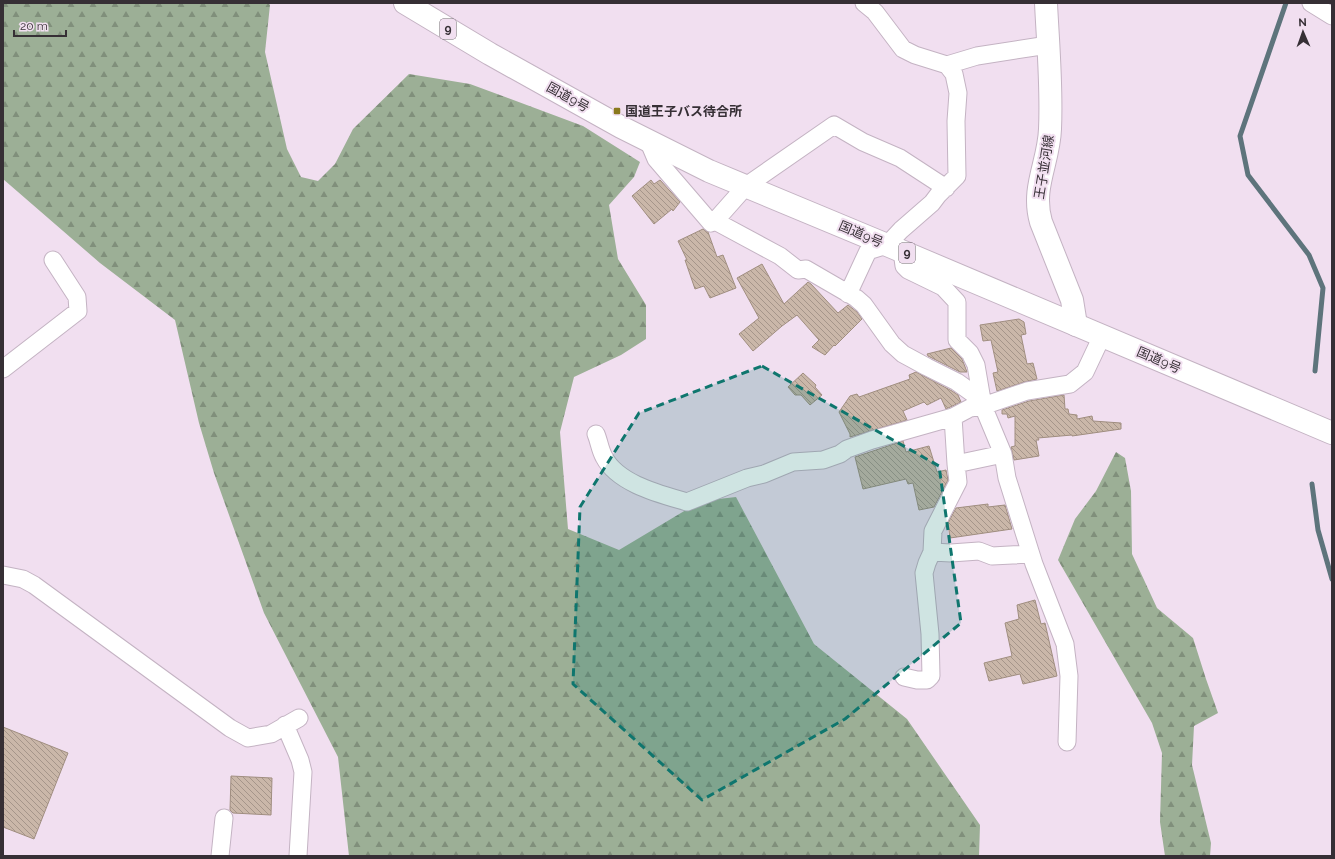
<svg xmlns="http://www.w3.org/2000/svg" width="1335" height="859" font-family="Raleway,'Noto Sans JP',sans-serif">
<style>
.forest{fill:url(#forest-firs)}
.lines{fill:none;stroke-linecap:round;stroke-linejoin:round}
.stream{stroke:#5e747c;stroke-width:5}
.building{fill:url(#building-back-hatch);stroke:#a08e80}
.minor-casing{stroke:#c4b3c3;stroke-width:19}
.major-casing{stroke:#c4b3c3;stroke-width:24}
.highway-casing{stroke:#c4b3c3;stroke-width:24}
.minor{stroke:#fff;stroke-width:17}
.major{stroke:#fff;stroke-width:22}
.highway{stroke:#fff;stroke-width:22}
.marked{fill:#0f766e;fill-opacity:0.2;stroke:#0f766e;stroke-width:3;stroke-dasharray:8 5;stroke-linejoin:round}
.poi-dot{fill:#8a791d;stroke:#f1dff0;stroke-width:1.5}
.labels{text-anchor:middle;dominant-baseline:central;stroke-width:4;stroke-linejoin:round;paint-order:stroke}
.shield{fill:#f1dff0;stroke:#6e646d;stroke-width:1}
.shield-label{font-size:12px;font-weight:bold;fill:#362f35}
.street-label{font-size:13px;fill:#362f35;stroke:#f1dff0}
.poi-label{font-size:13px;font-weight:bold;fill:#362f35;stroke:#f1dff0;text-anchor:start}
</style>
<defs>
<pattern id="forest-firs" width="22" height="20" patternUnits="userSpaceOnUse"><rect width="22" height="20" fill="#9caf96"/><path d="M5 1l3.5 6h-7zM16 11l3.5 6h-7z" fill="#808f7b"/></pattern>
<pattern id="building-back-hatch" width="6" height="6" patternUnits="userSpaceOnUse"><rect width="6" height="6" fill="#cab7a9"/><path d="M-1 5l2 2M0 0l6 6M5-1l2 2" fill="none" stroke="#a5958a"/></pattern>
</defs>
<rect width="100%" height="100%" fill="#f1dff0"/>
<!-- forest -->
<path class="forest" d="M 3,3 L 268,3 L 270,5 L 265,52 L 287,149 L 301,177 L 318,181 L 335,164 L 353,129 L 409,74 L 470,84 L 583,126 L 640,162 L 634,177 L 609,205 L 618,259 L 646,305 L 646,339 L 621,355 L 574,377 L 560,432 L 568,529 L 619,550 L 701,501 L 736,497 L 814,644 L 907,719 L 980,825 L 979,856 L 349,856 L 338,757 L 264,613 L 214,473 L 199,423 L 175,320 L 100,263 L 3,179 Z
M 1116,452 L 1125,458 L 1131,491 L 1132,554 L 1157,608 L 1193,638 L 1206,679 L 1218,713 L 1194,726 L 1192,765 L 1211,843 L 1210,856 L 1165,856 L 1160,822 L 1162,753 L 1152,723 L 1058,560 L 1075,519 L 1096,491 Z"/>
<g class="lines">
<!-- stream -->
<path class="stream" d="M 1286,3 L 1240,136 L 1248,175 L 1309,255 L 1323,288 L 1315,371
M 1312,484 L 1318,530 L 1332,579"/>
</g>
<!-- building -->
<path class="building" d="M 651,180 L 654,184 L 660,180 L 680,202 L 673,211 L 672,209 L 654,224 L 632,196 Z
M 703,229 L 708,232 L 717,257 L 723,255 L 736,288 L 710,298 L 704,286 L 695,289 L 685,260 L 687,260 L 678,241 Z
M 762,264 L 784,304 L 808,282 L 811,284 L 838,313 L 848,305 L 857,312 L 862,319 L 835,346 L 834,345 L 825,355 L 812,347 L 819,340 L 797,315 L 782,326 L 753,351 L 739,334 L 759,318 L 737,278 Z
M 1019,319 L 1024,322 L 1026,334 L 1021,335 L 1027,364 L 1033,363 L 1037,379 L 1024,382 L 997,391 L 993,373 L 998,372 L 991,340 L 983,341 L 980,325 Z
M 951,348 L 962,359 L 967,372 L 960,372 L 928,356 L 927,354 Z
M 916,372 L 952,391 L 958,395 L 961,402 L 946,409 L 941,398 L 927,405 L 924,402 L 903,411 L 907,420 L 850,437 L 850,434 L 839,412 L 850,396 L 857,394 L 859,397 L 910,379 L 909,375 Z
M 803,373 L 816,385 L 815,387 L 822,395 L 810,405 L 801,395 L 795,395 L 788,387 Z
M 1064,395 L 1065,409 L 1068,409 L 1069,414 L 1077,415 L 1077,419 L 1092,416 L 1093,421 L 1121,423 L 1121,429 L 1072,436 L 1072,435 L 1038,438 L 1039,440 L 1036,440 L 1039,456 L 1014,460 L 1011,447 L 1015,446 L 1015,416 L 1008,418 L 1007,414 L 1002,414 L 1002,410 L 1029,401 Z
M 903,441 L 906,452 L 929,446 L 937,472 L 946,470 L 948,480 L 934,507 L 919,510 L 913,483 L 908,484 L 906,479 L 863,489 L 855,457 Z
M 988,504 L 988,507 L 1005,505 L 1012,529 L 950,538 L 948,523 L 956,508 Z
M 1035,600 L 1041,624 L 1045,623 L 1057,676 L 1023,684 L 1020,674 L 989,681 L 984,663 L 1012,656 L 1005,623 L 1019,619 L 1017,605 Z
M 3,727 L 68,753 L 34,839 L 3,827 Z
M 231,776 L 272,778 L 271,815 L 233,813 L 230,810 Z"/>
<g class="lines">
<defs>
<path id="minor" d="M 1311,3 L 1332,16
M 947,65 L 977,56 L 1048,45
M 648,140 L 656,159 L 711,223 L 715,221 L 746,186 L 834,125 L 863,142 L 900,158 L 946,188
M 715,221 L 780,256 L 798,270 L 806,269 L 856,298 L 864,305 L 892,344 L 903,354 L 927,367 L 957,382 L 975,395 L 983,406 L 1003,454 L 1007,478 L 1034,564 L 1065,644 L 1069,676 L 1067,742
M 902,251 L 904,266 L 908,270 L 943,287 L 957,302 L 957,340 L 970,353 L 976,365 L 983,406
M 848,294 L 868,251 L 887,245 L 901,230 L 932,203 L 938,195 L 957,176 L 956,121 L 958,93 L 954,74 L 947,65 L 915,55 L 903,49 L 875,12 L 864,3
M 3,369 L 78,311 L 77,297 L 53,260
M 953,417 L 956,464 L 1003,454
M 596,434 C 599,441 600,450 604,457 C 618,484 660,494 687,502 L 747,478 L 764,474 L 793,462 L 823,460 L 840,454 L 847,449 L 872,440 L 953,417 L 970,408 L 983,406 L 1027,391 L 1070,384 L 1085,372 L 1102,336
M 956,464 L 958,482 L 933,531 L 932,552 L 951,553 L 979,551 L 992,556 L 1030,554
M 3,575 L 23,579 L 34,585 L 230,728 L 248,738 L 271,734 L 299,718
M 904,677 L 917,680 L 927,680 L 931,676 L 930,634 L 924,573 L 927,563 L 932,552
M 285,725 L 300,760 L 303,772 L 298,856
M 220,856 L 224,818"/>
<path id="major" d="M 1046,3 C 1048,45 1052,87 1050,129 C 1049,162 1031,188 1041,222 L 1072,300 L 1076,325"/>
<path id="highway" d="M 405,3 L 490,54 L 621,127 L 709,171 L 887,245 L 1332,433"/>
</defs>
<!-- minor casing -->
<use href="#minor" class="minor-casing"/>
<!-- major casing -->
<use href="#major" class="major-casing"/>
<!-- highway casing -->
<use href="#highway" class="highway-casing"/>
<!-- minor -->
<use href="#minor" class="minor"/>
<!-- major -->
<use href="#major" class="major"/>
<!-- highway -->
<use href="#highway" class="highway"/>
</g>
<!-- marked area -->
<path class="marked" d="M 762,366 L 939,466 L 961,623 L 845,719 L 702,800 L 573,684 L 580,507 L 639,413 Z"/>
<!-- markers -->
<rect class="poi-dot" x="613" y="107" width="8" height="8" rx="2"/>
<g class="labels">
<!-- shield labels -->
<g class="shield">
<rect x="440" y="19" width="16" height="20" rx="3"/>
<rect x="899" y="243" width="16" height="20" rx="3"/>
</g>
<g class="shield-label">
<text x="448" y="29">9</text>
<text x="907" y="253">9</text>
</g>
<!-- street labels -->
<g class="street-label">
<text transform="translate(568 97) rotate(29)">国道9号</text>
<text transform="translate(1044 167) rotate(-81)">王子並河線</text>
<text transform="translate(861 234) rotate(23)">国道9号</text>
<text transform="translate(1159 360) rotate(23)">国道9号</text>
</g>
<!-- poi labels -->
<g class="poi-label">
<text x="625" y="111">国道王子バス待合所</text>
</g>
</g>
<!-- border -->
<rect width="1335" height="859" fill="none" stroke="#362f35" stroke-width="8"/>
<!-- north arrow -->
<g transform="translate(1303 32) rotate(358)" stroke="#f1dff0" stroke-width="3" paint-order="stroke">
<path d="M0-3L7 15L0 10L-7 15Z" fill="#362f35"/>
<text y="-6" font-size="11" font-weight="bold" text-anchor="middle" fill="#362f35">N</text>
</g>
<!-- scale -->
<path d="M14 30v6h52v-6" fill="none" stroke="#362f35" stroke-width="2"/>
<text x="20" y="30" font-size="12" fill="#362f35" stroke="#f1dff0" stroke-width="3" paint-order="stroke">20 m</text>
</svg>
